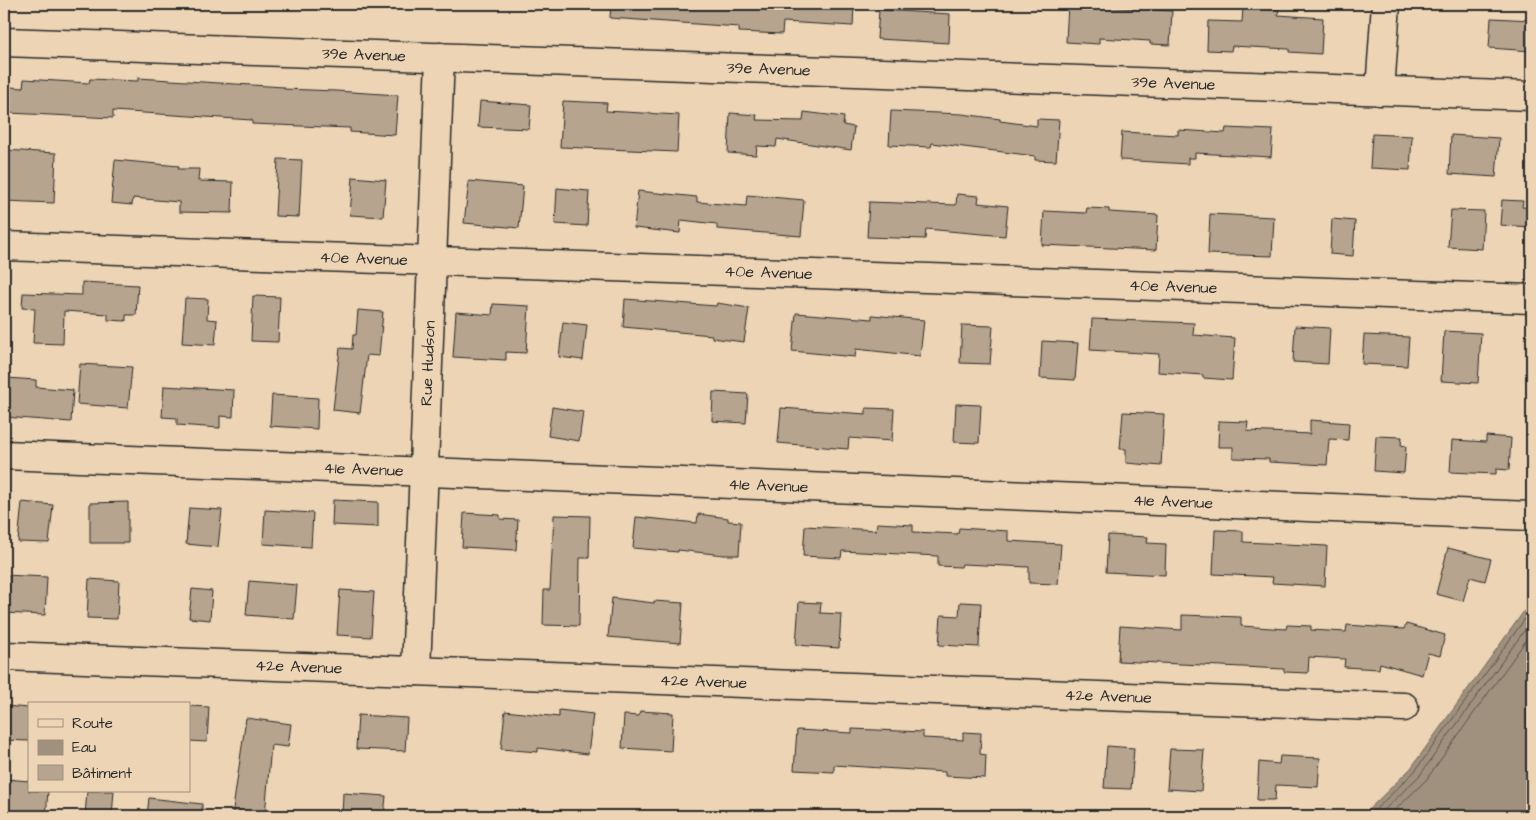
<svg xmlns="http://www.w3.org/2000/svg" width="1536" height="820" font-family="'Architects Daughter',sans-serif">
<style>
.water{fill:#a0917e;stroke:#71685d}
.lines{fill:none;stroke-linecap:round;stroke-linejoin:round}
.shore{stroke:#5a544c;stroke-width:1}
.building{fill:#b6a48e;stroke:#2b2b2b}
.minor-casing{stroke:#2b2b2b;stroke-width:31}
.minor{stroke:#ecd4b4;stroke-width:28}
.labels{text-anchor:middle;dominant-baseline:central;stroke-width:4;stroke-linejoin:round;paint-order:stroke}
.street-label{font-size:16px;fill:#2b2b2b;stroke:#ecd4b4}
</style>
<rect width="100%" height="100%" fill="#ecd4b4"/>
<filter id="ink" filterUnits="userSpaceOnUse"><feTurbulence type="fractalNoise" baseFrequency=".02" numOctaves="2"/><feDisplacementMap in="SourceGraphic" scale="10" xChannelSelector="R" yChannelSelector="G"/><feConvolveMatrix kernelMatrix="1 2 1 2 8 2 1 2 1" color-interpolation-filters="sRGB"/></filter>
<g filter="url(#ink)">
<!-- water -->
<path class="water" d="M 1532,600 L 1532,816 L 1362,816 L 1411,768 Z"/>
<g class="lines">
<!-- shore -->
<path class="shore" d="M 1369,816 L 1415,771 L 1532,609
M 1378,816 L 1420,775 L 1532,620
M 1389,816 L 1426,780 L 1532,632"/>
</g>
<!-- building -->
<path class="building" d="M 611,4 L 854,4 L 853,26 L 783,22 L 782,34 L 739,32 L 739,27 L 610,18 Z
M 1068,4 L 1172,11 L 1170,45 L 1150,44 L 1150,41 L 1099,38 L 1099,44 L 1066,42 Z
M 1243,7 L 1279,9 L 1278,15 L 1323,18 L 1321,54 L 1289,52 L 1289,49 L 1232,46 L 1231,51 L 1207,50 L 1208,21 L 1242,22 Z
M 879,10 L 950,14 L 949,43 L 877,39 Z
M 1491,18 L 1532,20 L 1532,51 L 1489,48 Z
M 138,78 L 284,87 L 284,89 L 336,91 L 398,95 L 395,135 L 350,132 L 350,128 L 252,124 L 252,120 L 113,111 L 113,118 L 9,113 L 10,87 L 23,88 L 24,79 L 89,83 L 90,79 L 138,81 Z
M 480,101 L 531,105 L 529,129 L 478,127 Z
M 563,101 L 607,103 L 606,111 L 679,115 L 677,152 L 560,147 Z
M 891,111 L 962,114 L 1000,119 L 1000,121 L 1037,126 L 1037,119 L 1059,120 L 1056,161 L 1035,160 L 1035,156 L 932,143 L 931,147 L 889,145 Z
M 804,112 L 844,117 L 843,125 L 854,127 L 851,150 L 777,139 L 776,147 L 757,146 L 756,155 L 728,153 L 730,113 L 757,115 L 756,120 L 803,121 Z
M 1226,128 L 1273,130 L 1271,157 L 1195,153 L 1195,158 L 1188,158 L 1188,164 L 1120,160 L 1122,132 L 1178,135 L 1178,130 L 1225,133 Z
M 1372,134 L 1412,136 L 1410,170 L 1370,168 Z
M 1451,135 L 1499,138 L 1496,177 L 1449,174 Z
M 4,150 L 56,153 L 54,203 L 4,201 Z
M 278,159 L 302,160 L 299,217 L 275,216 Z
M 115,160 L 179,166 L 178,169 L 199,169 L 198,181 L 233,182 L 232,213 L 179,212 L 179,202 L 133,198 L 132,205 L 111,203 Z
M 353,177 L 386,180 L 383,217 L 350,215 Z
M 469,181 L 523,186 L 519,228 L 464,223 Z
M 557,188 L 589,191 L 587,226 L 555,224 Z
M 638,191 L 697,197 L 697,202 L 746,206 L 747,195 L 804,200 L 801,236 L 717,229 L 717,224 L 681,220 L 680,233 L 634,228 Z
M 957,194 L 979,196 L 978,203 L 1008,206 L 1005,236 L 926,229 L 925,239 L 867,237 L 869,202 L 956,205 Z
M 1502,200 L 1523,201 L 1522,207 L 1532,208 L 1532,227 L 1500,225 Z
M 1087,208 L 1109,209 L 1109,212 L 1158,215 L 1156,250 L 1042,245 L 1044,211 L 1086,213 Z
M 1451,210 L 1484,211 L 1482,249 L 1448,247 Z
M 1210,214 L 1274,217 L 1272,256 L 1208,254 Z
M 1332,219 L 1355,221 L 1353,256 L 1330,254 Z
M 82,282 L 138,285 L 136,315 L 126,315 L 126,321 L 108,320 L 108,314 L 64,311 L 63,344 L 33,343 L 35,309 L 22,308 L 23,293 L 82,295 Z
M 253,296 L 280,297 L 278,342 L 251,341 Z
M 185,298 L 208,299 L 207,319 L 217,320 L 215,345 L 182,343 Z
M 625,299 L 716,306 L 717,303 L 749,308 L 744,342 L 712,338 L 712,335 L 623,327 Z
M 493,304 L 529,306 L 526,353 L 506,352 L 506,360 L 453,357 L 456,312 L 492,315 Z
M 358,310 L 383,312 L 379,356 L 367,355 L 360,413 L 333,410 L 340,348 L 352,349 L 353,335 L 356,335 Z
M 796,313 L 872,319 L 872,315 L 924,320 L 920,356 L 856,349 L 855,357 L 792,351 Z
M 1092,319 L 1194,323 L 1193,335 L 1235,338 L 1232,380 L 1203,378 L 1203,375 L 1158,372 L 1159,354 L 1090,350 Z
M 563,322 L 587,325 L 583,360 L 559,357 Z
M 962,325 L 993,326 L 990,364 L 960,363 Z
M 1295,326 L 1330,328 L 1328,364 L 1293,362 Z
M 1444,331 L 1481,333 L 1478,383 L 1441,381 Z
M 1364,335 L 1409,337 L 1407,366 L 1362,364 Z
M 1042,341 L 1078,343 L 1075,380 L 1040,378 Z
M 80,364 L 132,367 L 128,408 L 77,404 Z
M 7,378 L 36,380 L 36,387 L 73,390 L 71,422 L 4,417 Z
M 164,386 L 234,390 L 233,417 L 220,416 L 220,428 L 177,425 L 177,418 L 162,417 Z
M 713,392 L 748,394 L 746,423 L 712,421 Z
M 272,395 L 318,398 L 317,429 L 270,426 Z
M 956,404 L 981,405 L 979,443 L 954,442 Z
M 552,407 L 583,412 L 579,441 L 548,436 Z
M 781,408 L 866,414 L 866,408 L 894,409 L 892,441 L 849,438 L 848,449 L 778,443 Z
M 1123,412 L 1164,414 L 1161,466 L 1126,463 L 1126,449 L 1120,449 Z
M 1310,420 L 1349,423 L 1348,440 L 1329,439 L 1327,465 L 1269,462 L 1269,459 L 1233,458 L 1233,447 L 1218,447 L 1219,421 L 1248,422 L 1247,431 L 1310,434 Z
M 1376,436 L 1402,437 L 1401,445 L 1406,446 L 1404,473 L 1374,471 Z
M 1486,436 L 1511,438 L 1509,470 L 1496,469 L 1496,474 L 1450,472 L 1452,440 L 1486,442 Z
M 333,500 L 378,502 L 378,527 L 332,525 Z
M 22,502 L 53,505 L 49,543 L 18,542 Z
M 128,502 L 128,543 L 90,543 L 90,503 Z
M 189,508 L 222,510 L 218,547 L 186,544 Z
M 265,510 L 313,513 L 311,547 L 263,544 Z
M 464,513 L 500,515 L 500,519 L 518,520 L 516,550 L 462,547 Z
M 698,514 L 728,518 L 728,521 L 741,522 L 739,555 L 724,555 L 678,550 L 678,552 L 633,548 L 636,517 L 697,523 Z
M 554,515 L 590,516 L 589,558 L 580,558 L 579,626 L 543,625 L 544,590 L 550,590 Z
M 877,523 L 913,525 L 913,532 L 958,534 L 959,528 L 1008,531 L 1008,541 L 1061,544 L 1058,584 L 1029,583 L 1029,567 L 962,564 L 961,567 L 938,566 L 938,556 L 842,551 L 841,558 L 803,556 L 805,526 L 876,530 Z
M 1215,530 L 1243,531 L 1243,542 L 1327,546 L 1325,586 L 1272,583 L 1273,577 L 1213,574 Z
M 1108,535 L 1148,537 L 1147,543 L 1166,544 L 1165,575 L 1106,572 Z
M 1448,548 L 1491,559 L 1485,581 L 1470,577 L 1463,601 L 1436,594 Z
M 4,575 L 47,577 L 45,615 L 4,613 Z
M 89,579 L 119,581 L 117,619 L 87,618 Z
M 249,581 L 297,585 L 294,619 L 246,615 Z
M 192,589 L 212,591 L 210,620 L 189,618 Z
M 340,590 L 374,592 L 371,637 L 337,635 Z
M 612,598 L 654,603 L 654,601 L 683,603 L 680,643 L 608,637 Z
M 799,602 L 821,603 L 820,613 L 841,614 L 839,648 L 796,645 Z
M 960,602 L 981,603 L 979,647 L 939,645 L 941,615 L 959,616 Z
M 1182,615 L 1241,617 L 1241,626 L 1286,629 L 1287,625 L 1311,626 L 1311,630 L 1346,632 L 1347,625 L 1404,629 L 1406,624 L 1445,635 L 1440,656 L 1428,653 L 1422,675 L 1380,663 L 1379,669 L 1344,667 L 1345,659 L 1309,657 L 1308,673 L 1284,672 L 1284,669 L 1118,661 L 1120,626 L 1182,630 Z
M 4,706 L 29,708 L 29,741 L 4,740 Z
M 189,706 L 209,707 L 207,742 L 189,741 Z
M 559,710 L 593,714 L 588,754 L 538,748 L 538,752 L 501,749 L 505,711 L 559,717 Z
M 640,711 L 673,713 L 671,751 L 622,748 L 624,715 L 639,716 Z
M 358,715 L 407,718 L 405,751 L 356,749 Z
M 246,718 L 291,724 L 288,747 L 271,745 L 265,816 L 232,816 Z
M 852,729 L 923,732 L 923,738 L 963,740 L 963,732 L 981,733 L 980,754 L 986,755 L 985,778 L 945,776 L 945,772 L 834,765 L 834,772 L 794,770 L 797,730 L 852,733 Z
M 1107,746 L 1134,748 L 1131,789 L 1104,788 Z
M 1170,749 L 1204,750 L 1201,791 L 1167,789 Z
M 1280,756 L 1320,758 L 1318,787 L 1276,785 L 1275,800 L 1257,800 L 1259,762 L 1279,764 Z
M 6,779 L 29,781 L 29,791 L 48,791 L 46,816 L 4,816 Z
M 87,791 L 114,791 L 112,816 L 85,816 Z
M 343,793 L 386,796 L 384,816 L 342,816 Z
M 149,798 L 202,804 L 202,816 L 147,816 Z"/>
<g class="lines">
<defs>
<g id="minor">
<path id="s1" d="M 4,42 L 1532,96"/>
<path d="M 1380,91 L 1386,4"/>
<path id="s2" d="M 4,246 L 1532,299"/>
<path id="s3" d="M 4,455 L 1532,516"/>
<path id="s4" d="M 4,656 L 1404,707"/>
<path id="s5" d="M 416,671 L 440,57"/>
</g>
</defs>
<!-- minor casing -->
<use href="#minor" class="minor-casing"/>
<!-- minor -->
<use href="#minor" class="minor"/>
</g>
</g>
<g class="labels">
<!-- street labels -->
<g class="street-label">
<text stroke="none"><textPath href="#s1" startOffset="360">39e Avenue</textPath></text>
<text stroke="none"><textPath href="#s1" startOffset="765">39e Avenue</textPath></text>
<text stroke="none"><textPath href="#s1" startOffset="1170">39e Avenue</textPath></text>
<text stroke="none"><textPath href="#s2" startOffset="360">40e Avenue</textPath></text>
<text stroke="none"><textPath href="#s2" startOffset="765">40e Avenue</textPath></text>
<text stroke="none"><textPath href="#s2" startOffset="1170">40e Avenue</textPath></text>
<text stroke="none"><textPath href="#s5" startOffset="308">Rue Hudson</textPath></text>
<text stroke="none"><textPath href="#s3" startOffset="360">41e Avenue</textPath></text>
<text stroke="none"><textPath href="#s3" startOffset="765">41e Avenue</textPath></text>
<text stroke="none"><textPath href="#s3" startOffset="1170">41e Avenue</textPath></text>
<text stroke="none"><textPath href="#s4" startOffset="295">42e Avenue</textPath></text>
<text stroke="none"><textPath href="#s4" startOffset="700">42e Avenue</textPath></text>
<text stroke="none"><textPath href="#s4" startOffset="1105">42e Avenue</textPath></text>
</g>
</g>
<!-- margin -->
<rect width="1536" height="820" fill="none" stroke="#ecd4b4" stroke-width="20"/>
<rect x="10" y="10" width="1516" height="800" fill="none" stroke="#2b2b2b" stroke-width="2" filter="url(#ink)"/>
<!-- legend -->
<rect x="28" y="702" width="162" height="90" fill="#ecd4b4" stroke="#9f907d"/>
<rect x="38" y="719" width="25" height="8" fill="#ecd4b4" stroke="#9f907d"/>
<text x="72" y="728" font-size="15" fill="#2b2b2b">Route</text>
<rect x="38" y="740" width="25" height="15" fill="#a0917e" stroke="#9f907d"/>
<text x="72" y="752" font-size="15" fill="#2b2b2b">Eau</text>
<rect x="38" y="765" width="25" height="15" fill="#b6a48e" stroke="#9f907d"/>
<text x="72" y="778" font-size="15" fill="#2b2b2b">Bâtiment</text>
</svg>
